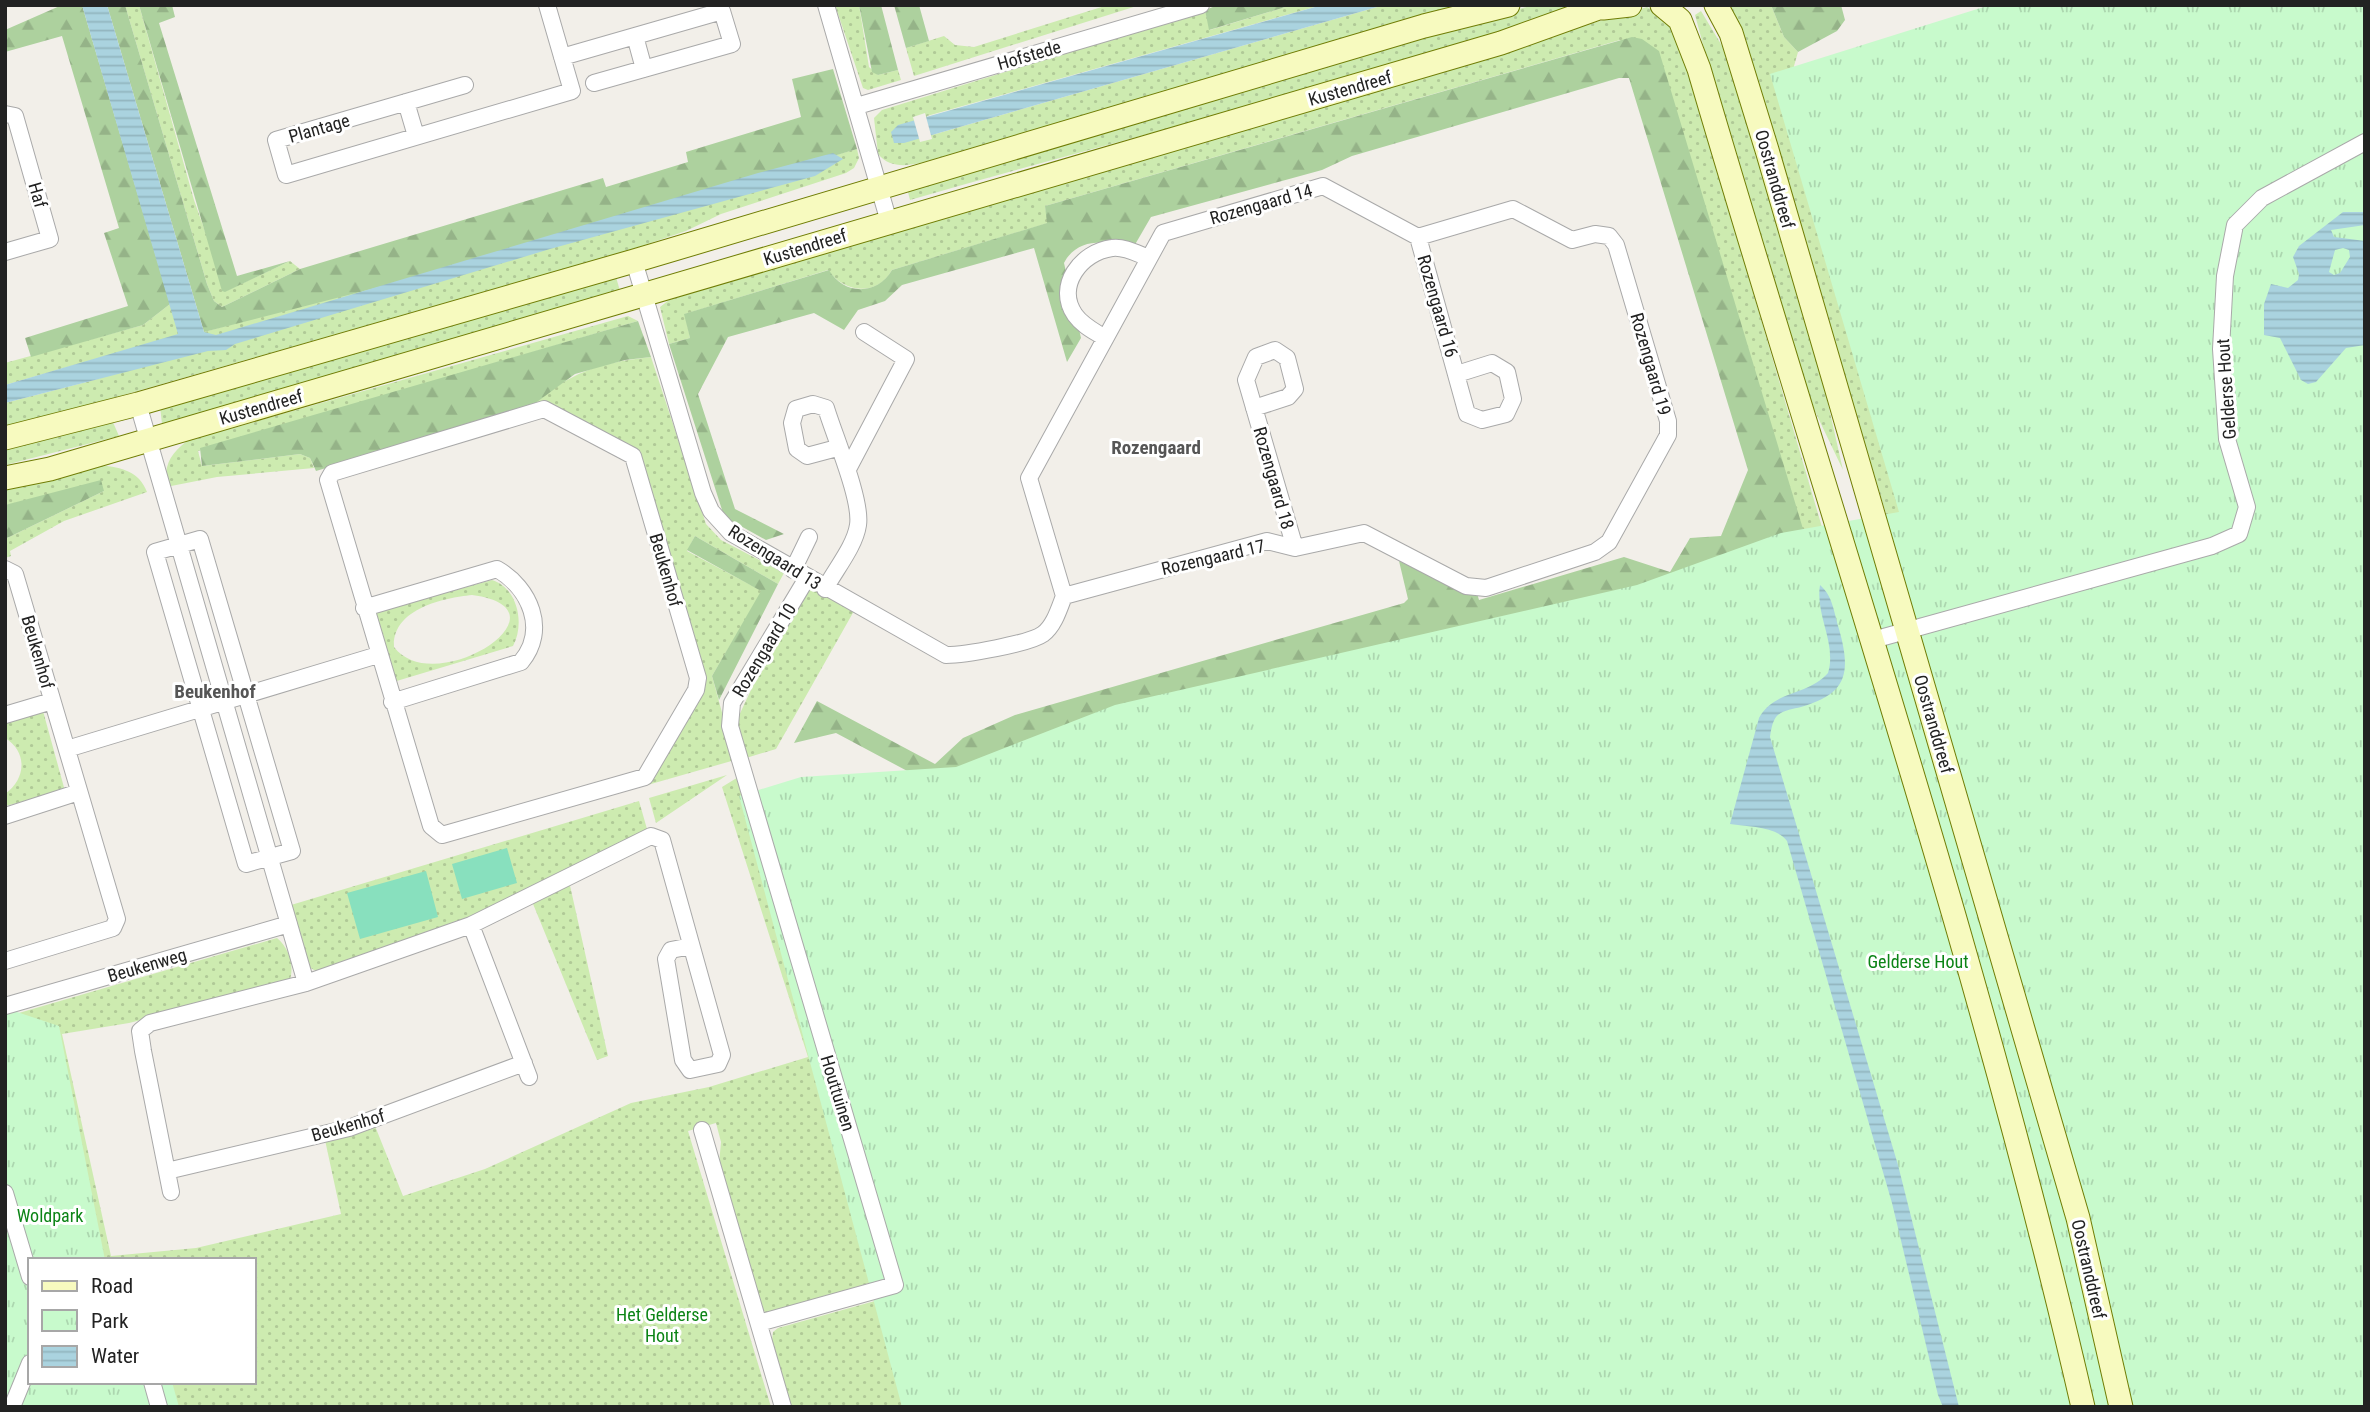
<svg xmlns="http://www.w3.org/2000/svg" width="2370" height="1412" font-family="'Roboto Condensed',sans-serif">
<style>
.grass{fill:url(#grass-dots);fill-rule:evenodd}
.forest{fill:url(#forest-firs)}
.park{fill:url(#park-tufts)}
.pitch{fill:#88e0be}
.water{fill:url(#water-rules);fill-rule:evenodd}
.pier{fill:#f2efe9}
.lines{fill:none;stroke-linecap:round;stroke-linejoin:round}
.street-casing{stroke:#a9a9a9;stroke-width:18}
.secondary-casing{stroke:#707d05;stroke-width:25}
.street{stroke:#fff;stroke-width:16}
.secondary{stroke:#f7fabf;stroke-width:23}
.labels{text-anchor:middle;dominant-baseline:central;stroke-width:6;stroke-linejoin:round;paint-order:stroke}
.street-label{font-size:18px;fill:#222;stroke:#fff}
.park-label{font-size:18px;fill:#0c8416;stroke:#fff}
.neighbourhood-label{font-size:19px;font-weight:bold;fill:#555;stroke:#fff}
</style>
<defs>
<pattern id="grass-dots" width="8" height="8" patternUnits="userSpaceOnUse" patternTransform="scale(1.75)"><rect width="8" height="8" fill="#cdebb0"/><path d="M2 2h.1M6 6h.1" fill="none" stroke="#b0c997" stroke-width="1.8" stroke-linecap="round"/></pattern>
<pattern id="forest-firs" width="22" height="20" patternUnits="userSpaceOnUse" patternTransform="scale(1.75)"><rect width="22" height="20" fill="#add19e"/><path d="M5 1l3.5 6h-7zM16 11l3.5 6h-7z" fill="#95b388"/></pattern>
<pattern id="park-tufts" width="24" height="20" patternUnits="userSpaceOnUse" patternTransform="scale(1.75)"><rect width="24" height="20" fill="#c8facc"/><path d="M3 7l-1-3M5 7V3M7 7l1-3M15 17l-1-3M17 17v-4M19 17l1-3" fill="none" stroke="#acd6af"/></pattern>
<pattern id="water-rules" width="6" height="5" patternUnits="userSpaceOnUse" patternTransform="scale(1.75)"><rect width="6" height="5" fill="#aad3df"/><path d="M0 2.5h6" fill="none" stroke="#92b5bf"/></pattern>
</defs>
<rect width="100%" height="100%" fill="#f2efe9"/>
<!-- grass -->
<path class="grass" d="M 125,5 L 139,5 L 194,200 L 226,291 L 290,261 L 300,269 L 222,307 L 214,301 L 207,284 Z
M 835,5 L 859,5 L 869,67 L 878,75 L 898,70 L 901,80 L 868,90 L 863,88 Z
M 1108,5 L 1140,5 L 914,76 L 906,48 L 944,36 L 955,45 L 974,47 Z
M 1292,5 L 1322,5 L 927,116 L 932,135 L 1384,5 L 1474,5 L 1236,70 L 948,155 C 926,161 895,175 878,154 L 874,118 L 882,110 L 1205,10 L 1210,30 Z
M 1533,5 L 1581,5 C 1361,82 1133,135 910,200 L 908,192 L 911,187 Z
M 1724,5 L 1771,5 L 1784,37 L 1798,52 L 1794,66 L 1922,539 L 1896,547 L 1747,51 Z
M 1647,7 C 1665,15 1674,29 1681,47 L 1866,677 L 1819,586 L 1620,40 L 1045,206 L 1048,223 L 892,270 C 877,297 844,293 828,270 L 685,314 L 690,338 L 669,344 L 660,307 L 669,300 L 891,229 L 982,205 Z
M 1701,11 L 1730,59 L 1816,351 L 1843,470 L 1812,405 L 1726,129 L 1695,15 Z
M 857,149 L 859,158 L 854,168 L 846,173 L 721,214 L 686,231 L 633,249 L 5,429 L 5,403 L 98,379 L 204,332 Z
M 616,277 L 620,291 L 162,424 L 160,406 Z
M 170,304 L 179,335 L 5,385 L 5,363 L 143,325 Z
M 628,316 L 638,321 L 198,451 L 202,466 L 300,454 L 310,458 L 314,468 L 217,477 L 166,487 C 164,465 170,454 187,441 Z
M 651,357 L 706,524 L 721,540 L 784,573 L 778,584 L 695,536 L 687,551 L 762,591 L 712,676 L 735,760 L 630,790 L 688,707 L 693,685 L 630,458 L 530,407 C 571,372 597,363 651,357 Z
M 112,420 L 119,436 L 5,465 L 5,449 Z
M 101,465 C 122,468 139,471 147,492 L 64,521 L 10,551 L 11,556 L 5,558 L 5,539 L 104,491 L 5,505 L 5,490 Z
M 492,580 C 518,588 525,624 513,646 L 390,683 L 369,614 ZM 472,595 C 577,609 435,701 394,647 C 392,609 443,598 472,595 Z
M 801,583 L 854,611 L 776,749 L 746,758 L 736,722 Z
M 43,711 L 65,791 L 5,806 L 5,794 C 26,779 28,752 5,738 L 5,718 Z
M 727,775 L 656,823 L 649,798 Z
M 740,776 L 879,1280 L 776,1312 L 765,1312 L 761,1308 L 719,1164 L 721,1142 L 716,1123 L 688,1131 L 771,1407 L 164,1407 L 157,1382 L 254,1382 L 254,1260 L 74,1260 L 5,1017 L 277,938 C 290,949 295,967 289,983 L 129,1023 L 62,1034 L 111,1256 L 196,1248 L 341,1214 L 325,1140 L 375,1126 L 403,1196 L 485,1169 L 631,1103 L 709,1087 L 808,1057 L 722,787 Z
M 639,801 L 647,829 L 457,923 L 321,974 L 309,967 L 291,905 Z
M 569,881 L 608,1056 L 597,1060 L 531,899 Z
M 882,1299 L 924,1407 L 791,1407 L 772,1340 L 773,1332 L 778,1328 Z"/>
<!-- forest -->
<path class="forest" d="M 62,5 L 82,5 L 170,304 L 143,325 L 31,357 L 25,338 L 128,306 L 104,233 L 119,228 L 62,36 L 5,52 L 5,30 Z
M 107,5 L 125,5 L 207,284 L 214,301 L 222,307 L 300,269 L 603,178 L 606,187 L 688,162 L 686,152 L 801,117 L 792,79 L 833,69 L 857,149 L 484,260 L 204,332 Z
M 139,5 L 172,5 L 175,17 L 159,23 L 237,276 L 290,261 L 225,292 L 222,291 Z
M 859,5 L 881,5 L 898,70 L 878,75 L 872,72 Z
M 894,5 L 919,5 L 929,41 L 906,48 Z
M 1218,5 L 1292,5 L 1209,30 L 1205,10 Z
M 1771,5 L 1841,5 L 1845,20 L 1837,31 L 1798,52 L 1784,37 Z
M 1632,37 L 1642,39 L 1659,51 L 1816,572 L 1258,958 L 836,733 L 794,743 L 817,701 L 935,764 L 963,738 L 1015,715 L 1404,603 L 1408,599 L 1399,561 L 1453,586 L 1474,583 L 1479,600 L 1624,557 L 1670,572 L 1690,538 L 1721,536 L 1748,470 L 1629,78 L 1619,78 L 1352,156 L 1322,170 L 1151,217 L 1133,248 C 1109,241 1078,236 1064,263 L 1081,338 L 1067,362 L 1034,248 L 902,285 L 885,301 L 858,310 L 844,330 L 814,313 L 728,337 L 698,394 L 735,509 L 784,534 L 766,540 L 730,520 L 723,513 L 669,344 L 690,338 L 684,314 L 829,270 C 843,295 877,296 892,270 L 1047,223 L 1045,206 Z
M 638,321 L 651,357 L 625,360 L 575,374 L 530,407 L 316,471 L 310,458 L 300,454 L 202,466 L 200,448 Z
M 101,480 L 104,491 L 5,539 L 5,505 Z
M 695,536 L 778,584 L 719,700 L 712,676 L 761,591 L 687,550 Z"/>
<!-- park -->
<path class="park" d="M 1990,5 L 2365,5 L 2365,1407 L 902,1407 L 739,796 L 801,777 L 956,767 L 1115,705 L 1637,585 L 1781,533 L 1899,512 L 1770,74 Z
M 5,1008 L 59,1026 L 105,1260 L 30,1260 L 30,1382 L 172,1382 L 179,1407 L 5,1407 Z"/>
<!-- pitch -->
<path class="pitch" d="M 507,848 L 517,883 L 462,899 L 452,864 Z
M 426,871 L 438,917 L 360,939 L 347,893 Z"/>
<!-- water -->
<path class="water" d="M 82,5 L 107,5 L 204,332 L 216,335 L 758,173 L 833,153 L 843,159 L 815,176 L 550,249 L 235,344 L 226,350 L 208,351 L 5,403 L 5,385 L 178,334 Z
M 1322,5 L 1384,5 L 904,143 L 894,143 L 891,132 L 898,125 Z
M 2343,212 L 2365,212 L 2365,225 L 2331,230 L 2334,237 L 2365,241 L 2365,345 L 2346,348 L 2316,382 L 2308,384 L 2301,380 L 2280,338 L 2264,335 L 2264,304 L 2271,284 L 2288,288 L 2298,280 L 2299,274 L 2293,257 L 2299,246 ZM 2343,248 L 2349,250 L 2350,257 L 2340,273 L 2334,275 L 2329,272 L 2335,250 Z
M 1820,585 C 1833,596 1834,613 1839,629 C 1851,672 1848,694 1801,707 C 1793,709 1782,710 1776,717 C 1772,723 1771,730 1770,737 L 1898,1165 L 1959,1407 L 1943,1407 L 1938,1395 L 1892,1203 L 1787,841 C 1776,826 1748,827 1730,824 L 1759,718 C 1774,690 1808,696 1828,673 C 1837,643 1815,616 1820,585 Z"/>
<!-- pier -->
<path class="pier" d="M 925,113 L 932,139 L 920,142 L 913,117 Z"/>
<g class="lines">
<defs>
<path id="street" d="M 826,5 L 889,222
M 635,36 L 644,69
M 562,57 L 722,11 L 732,44 L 594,83
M 465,85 L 276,140 L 286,175 L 572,91 L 547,5
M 406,102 L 416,136
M 857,106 L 1201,5
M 5,114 L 15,116 L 50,239 L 5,252
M 1418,237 L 1467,414 L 1482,420 L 1506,414 L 1513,399 L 1507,372 L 1492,363 L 1457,374
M 634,261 L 703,493 L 711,511 L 731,533 L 946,655 C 964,655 1029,644 1043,634 C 1054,626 1059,609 1064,596
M 1105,338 C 1094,331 1083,326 1075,315 C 1055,286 1081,252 1112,248 C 1124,246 1138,254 1149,258
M 138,404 L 306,983
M 1254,408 L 1288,397 L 1295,389 L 1287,358 L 1275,350 L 1256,357 L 1246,380 L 1295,548
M 544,409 L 633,456 L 698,678 L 696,690 L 645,777 L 442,835 L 431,826 L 328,480 L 332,473 Z
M 848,469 L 906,359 L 864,332
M 200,539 L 292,851 L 246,864 L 155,552 Z
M 5,569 L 15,574 L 117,919 L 113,928 L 5,961
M 793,570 L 809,537
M 825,589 C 835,570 855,546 858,525 C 862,500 834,435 826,408 L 813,404 L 796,409 L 792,423 L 797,449 L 807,456 L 837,448
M 1064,596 L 1267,541 L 1295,548 L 1364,533 L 1466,586 L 1486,588 L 1595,552 L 1609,542 L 1668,435 L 1668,421 L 1616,245 L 1609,236 L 1595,234 L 1572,240 L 1513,209 L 1418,237
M 1064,596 L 1029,478 L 1163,233 L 1323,186 L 1418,237
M 364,608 L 497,569 C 530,588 548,630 521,662 L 392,702
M 1873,640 L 2212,546 L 2239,534 L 2247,507 L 2227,439 L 2221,349 L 2225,276 L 2235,225 L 2262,198 L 2365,142
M 5,715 L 52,701
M 67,749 L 378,655
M 5,816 L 79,792
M 471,925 L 651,836 L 662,840 L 722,1055 L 718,1064 L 690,1070 L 683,1060 L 666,959 L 671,950 L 691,946
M 5,1006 L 289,924
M 702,1130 L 783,1407
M 167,1171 L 349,1128 L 524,1063
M 171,1192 L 143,1051 L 140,1031 L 150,1023 L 306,983 L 471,925 L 529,1077
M 5,1193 L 30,1277
M 759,1323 L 895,1285 L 730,726 L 732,703 L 807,578
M 152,1382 L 159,1407
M 12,1407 L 30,1363"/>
<path id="secondary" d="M 1662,5 L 1680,20 L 1699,69 C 1829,514 1979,954 2083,1407
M 1716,5 L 1731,33 L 1767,150 L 2078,1218 L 2121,1407
M 1603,8 L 1630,5
M 5,438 L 138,404 L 634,261 L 1424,26 L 1508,5
M 5,478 L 50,469 L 1501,43 L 1607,5"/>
</defs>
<!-- street casing -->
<use href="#street" class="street-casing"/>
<!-- secondary casing -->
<use href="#secondary" class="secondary-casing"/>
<!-- street -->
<use href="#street" class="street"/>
<!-- secondary -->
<use href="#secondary" class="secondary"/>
</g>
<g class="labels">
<!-- street labels -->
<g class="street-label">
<text transform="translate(1029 55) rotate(-16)">Hofstede</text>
<text transform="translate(1350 88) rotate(-16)">Kustendreef</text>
<text transform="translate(319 128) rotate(-16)">Plantage</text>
<text transform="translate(1775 179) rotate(74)">Oostranddreef</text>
<text transform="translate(38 195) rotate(74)">Haf</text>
<text transform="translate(1261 204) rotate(-16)">Rozengaard 14</text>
<text transform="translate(805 247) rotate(-17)">Kustendreef</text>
<text transform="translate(1438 306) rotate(74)">Rozengaard 16</text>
<text transform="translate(1651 364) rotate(74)">Rozengaard 19</text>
<text transform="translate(2226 389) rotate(-94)">Gelderse Hout</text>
<text transform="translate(261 407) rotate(-16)">Kustendreef</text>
<text transform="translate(1274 478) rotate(74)">Rozengaard 18</text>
<text transform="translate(775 557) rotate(32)">Rozengaard 13</text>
<text transform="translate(1213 557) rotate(-13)">Rozengaard 17</text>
<text transform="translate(666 570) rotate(74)">Beukenhof</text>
<text transform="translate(764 650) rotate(-59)">Rozengaard 10</text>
<text transform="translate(38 652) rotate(74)">Beukenhof</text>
<text transform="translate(1934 724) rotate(74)">Oostranddreef</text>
<text transform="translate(147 965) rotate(-16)">Beukenweg</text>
<text transform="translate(838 1093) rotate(73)">Houttuinen</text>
<text transform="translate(348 1125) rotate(-16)">Beukenhof</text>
<text transform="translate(2089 1269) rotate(77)">Oostranddreef</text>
</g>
<!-- park labels -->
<g class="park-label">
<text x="1918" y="961">Gelderse Hout</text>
<text x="50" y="1215">Woldpark</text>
<text x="662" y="1314">Het Gelderse<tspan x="662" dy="21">Hout</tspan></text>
</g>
<!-- neighbourhood labels -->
<g class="neighbourhood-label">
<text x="1156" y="447">Rozengaard</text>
<text x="215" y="691">Beukenhof</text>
</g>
</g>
<!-- border -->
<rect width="2370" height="1412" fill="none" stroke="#222222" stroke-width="14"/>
<!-- legend -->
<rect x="28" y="1258" width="228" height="126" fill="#ffffff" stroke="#a7a7a7" stroke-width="2"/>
<rect x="42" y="1281" width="35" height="10" fill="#f7fabf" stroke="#a7a7a7" stroke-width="2"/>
<text x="91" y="1293" font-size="21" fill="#222222">Road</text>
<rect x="42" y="1310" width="35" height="21" fill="url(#park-tufts)" stroke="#a7a7a7" stroke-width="2"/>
<text x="91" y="1328" font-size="21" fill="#222222">Park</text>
<rect x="42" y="1346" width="35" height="21" fill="url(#water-rules)" stroke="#a7a7a7" stroke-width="2"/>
<text x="91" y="1363" font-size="21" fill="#222222">Water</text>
</svg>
